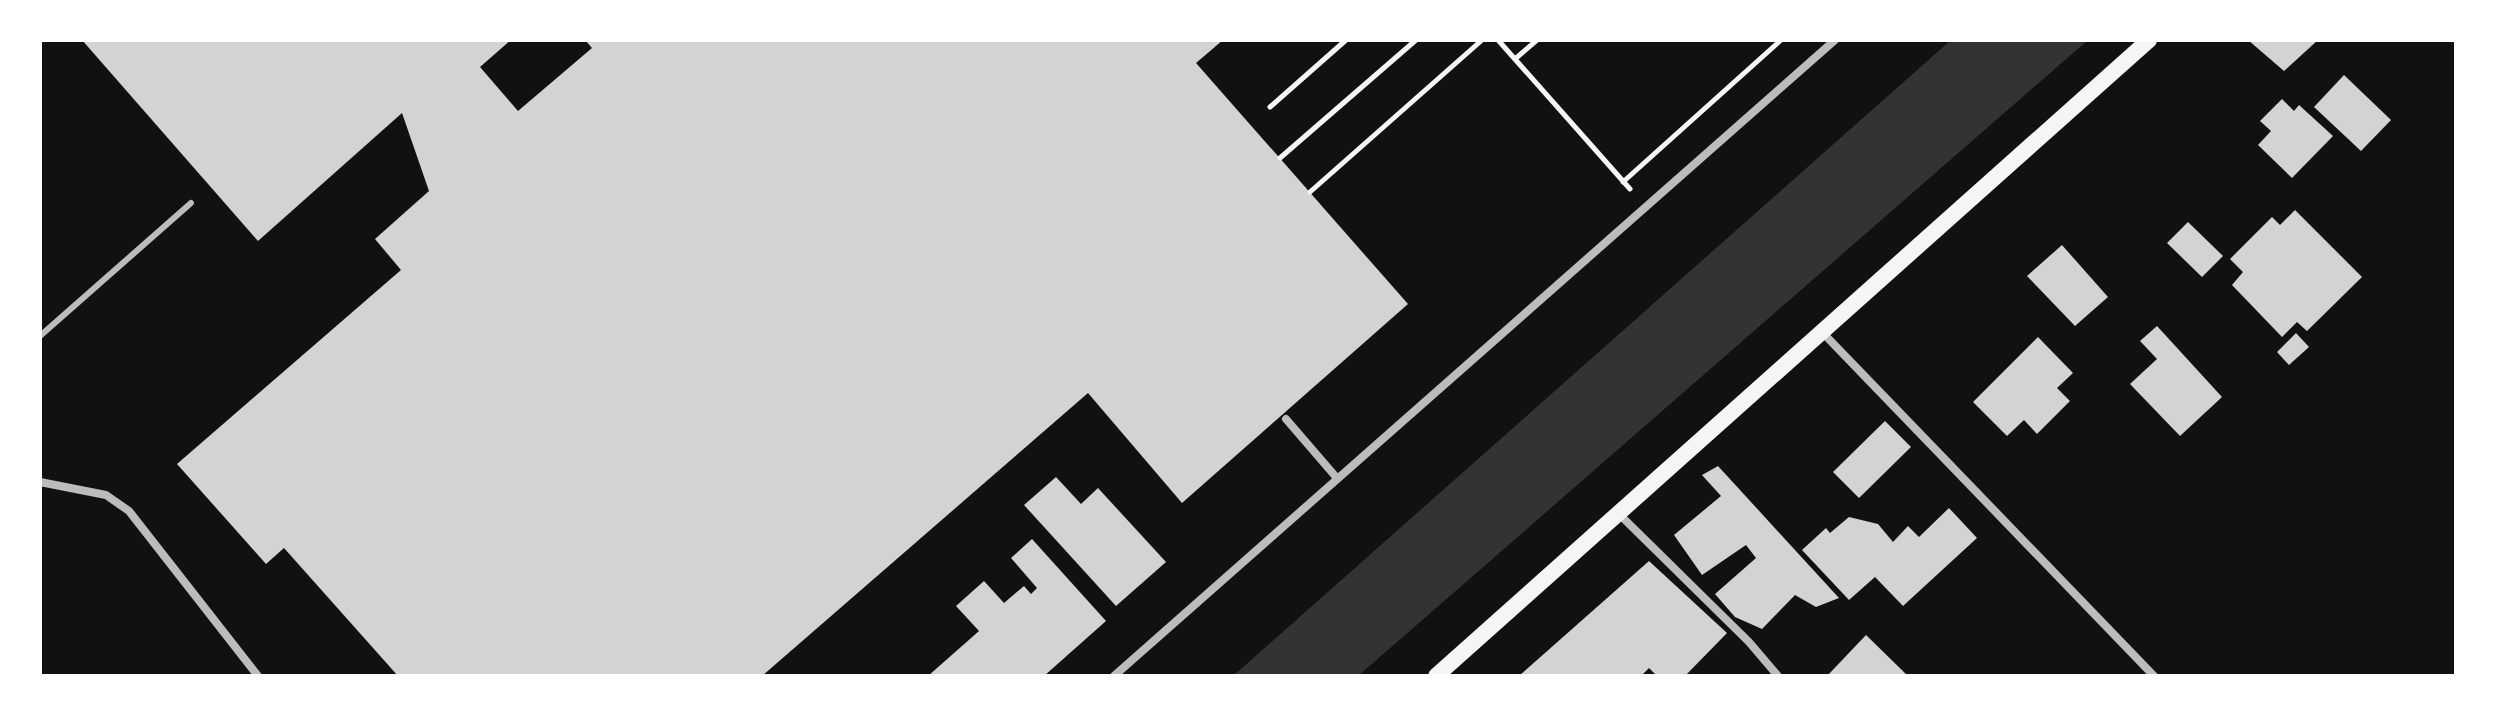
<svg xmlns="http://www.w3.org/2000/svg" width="2496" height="716" font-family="Barlow,sans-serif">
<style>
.water{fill:#333}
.building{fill:#d3d3d3}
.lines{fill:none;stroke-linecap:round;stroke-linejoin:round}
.path{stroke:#f5f5f5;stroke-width:5}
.service{stroke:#bcbcbc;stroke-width:6}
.minor{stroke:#bcbcbc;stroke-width:8}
.secondary{stroke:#f5f5f5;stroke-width:16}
</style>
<rect width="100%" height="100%" fill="#111"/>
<!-- water -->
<path class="water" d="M 1951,40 L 2088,40 L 1358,676 L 1233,676 Z"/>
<!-- building -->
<path class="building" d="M 82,40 L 511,40 L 480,67 L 518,111 L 592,48 L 585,40 L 1223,40 L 1196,63 L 1408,304 L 1182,503 L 1088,393 L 762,676 L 398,676 L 284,548 L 266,564 L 177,464 L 401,270 L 375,239 L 429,191 L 402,113 L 258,241 Z
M 2248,40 L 2318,40 L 2284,71 Z
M 2344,75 L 2391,120 L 2361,151 L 2314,107 Z
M 2282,99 L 2294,111 L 2299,105 L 2333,136 L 2292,178 L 2258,145 L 2271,131 L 2260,121 Z
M 2295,210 L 2362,277 L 2307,331 L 2297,322 L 2282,337 L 2232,285 L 2243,272 L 2230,259 L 2272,217 L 2280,225 Z
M 2188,222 L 2223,256 L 2202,277 L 2167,243 Z
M 2062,245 L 2108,297 L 2075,326 L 2027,276 Z
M 2157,326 L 2222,397 L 2180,436 L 2130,384 L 2157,359 L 2140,341 Z
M 2296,333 L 2309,347 L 2289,365 L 2277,352 Z
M 2038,337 L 2073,373 L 2057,388 L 2070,401 L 2037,434 L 2024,420 L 2007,436 L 1973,402 Z
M 1885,421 L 1911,447 L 1859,498 L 1833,472 Z
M 1718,466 L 1839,598 L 1816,607 L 1795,595 L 1762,629 L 1735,617 L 1715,594 L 1756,558 L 1746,545 L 1702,575 L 1674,535 L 1721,496 L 1702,475 Z
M 1056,477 L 1081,504 L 1098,488 L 1166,562 L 1116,606 L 1024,505 Z
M 1949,508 L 1977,538 L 1903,606 L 1875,577 L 1849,600 L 1802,550 L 1826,528 L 1830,533 L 1849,517 L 1878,524 L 1893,542 L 1908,526 L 1919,537 Z
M 1032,539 L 1106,621 L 1044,676 L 928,676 L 979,631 L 956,606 L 984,581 L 1004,603 L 1024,586 L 1031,594 L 1037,588 L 1011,558 Z
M 1649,561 L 1727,633 L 1685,676 L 1657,676 L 1649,668 L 1641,676 L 1519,676 Z
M 1866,635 L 1908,676 L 1827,676 Z"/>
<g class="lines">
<!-- path -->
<path class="path" d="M 1498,40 L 1630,189
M 1515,59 L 1537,40
M 1270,107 L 1346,40
M 1280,158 L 1416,40
M 1623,182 L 1781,40
M 1310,192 L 1482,40"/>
<!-- service -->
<path class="service" d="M 40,336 L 191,203"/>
<!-- minor -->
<path class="minor" d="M 1822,332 L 2154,676
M 1286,419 L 1336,477
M 40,482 L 106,495 L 129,511 L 258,676
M 1619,514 L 1749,642 L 1778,676
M 1114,676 L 1835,40"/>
<!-- secondary -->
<path class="secondary" d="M 1436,676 L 2149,40"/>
</g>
<!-- border -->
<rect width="2496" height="716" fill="none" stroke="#ffffff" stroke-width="84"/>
</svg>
